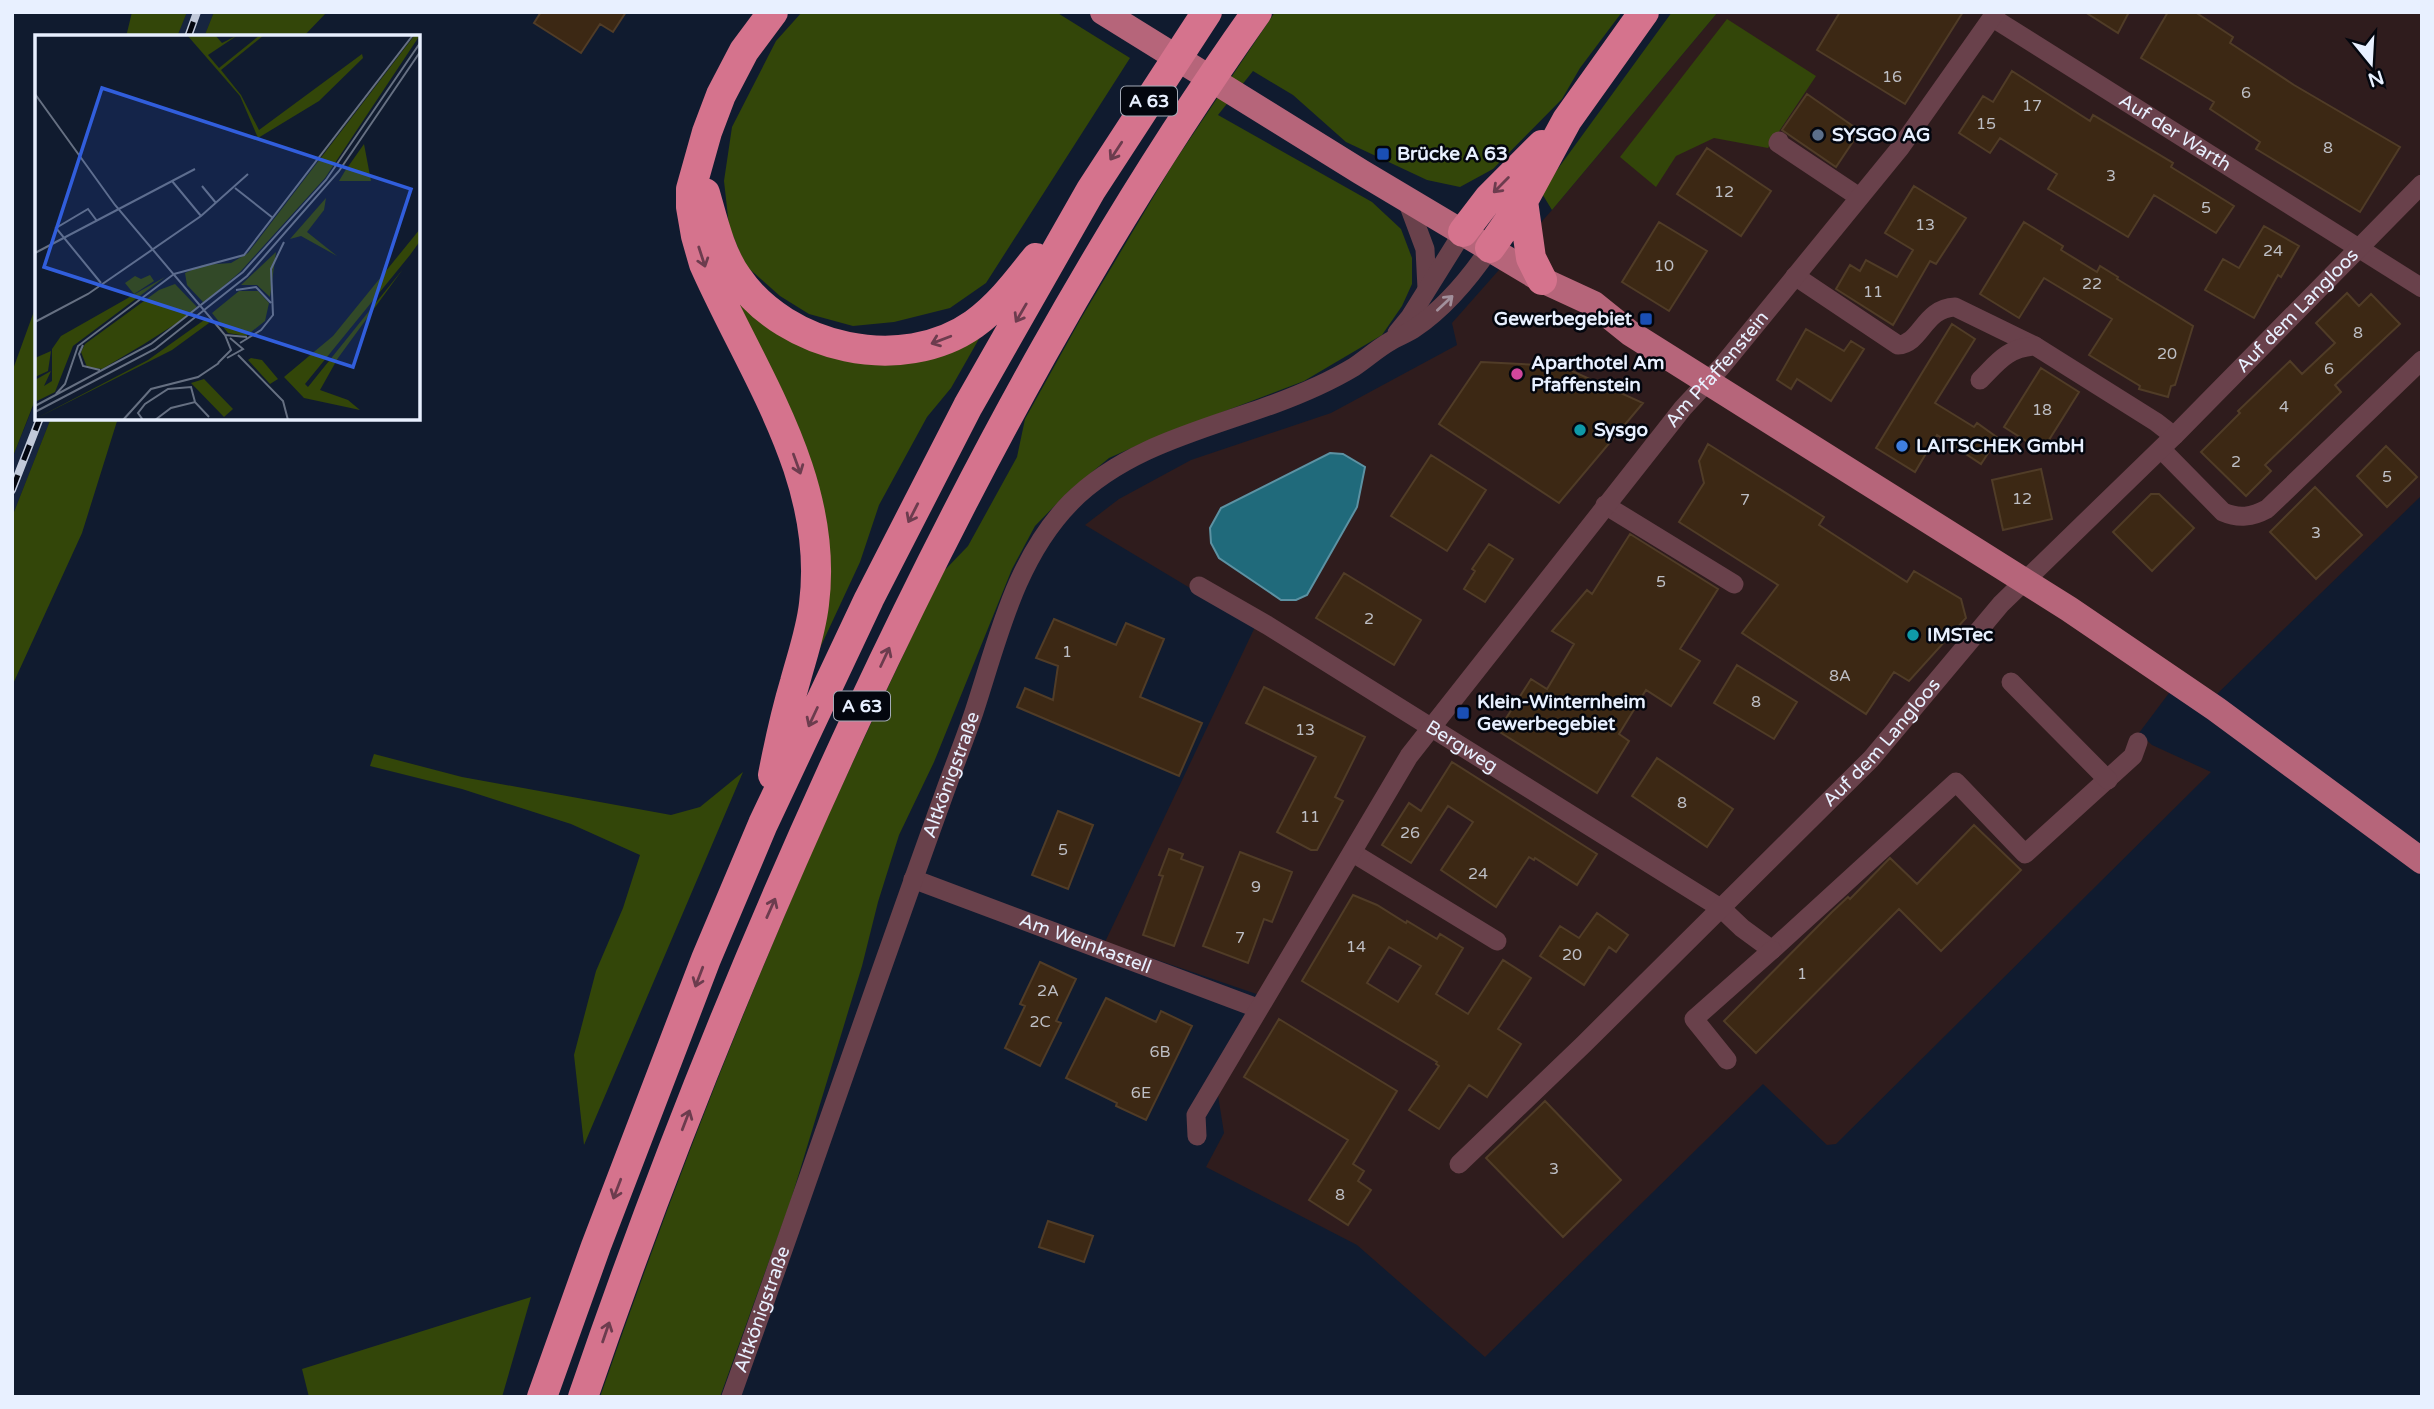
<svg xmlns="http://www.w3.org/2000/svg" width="2434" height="1409" font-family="'Varela Round',sans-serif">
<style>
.commercial{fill:#2f1c1d}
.built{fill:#17253f}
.green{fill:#334609}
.water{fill:#206a7b;stroke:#5c92a3;stroke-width:2}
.building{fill:#3c2814;stroke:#503c27;stroke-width:2;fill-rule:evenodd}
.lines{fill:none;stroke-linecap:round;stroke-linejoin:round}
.minor{stroke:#69414b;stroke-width:19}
.major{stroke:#b6657a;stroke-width:26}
.highway{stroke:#d5738d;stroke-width:30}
.rail-casing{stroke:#c1c9d9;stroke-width:8}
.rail{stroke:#03060e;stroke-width:5;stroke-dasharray:16;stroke-linecap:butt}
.oneway{stroke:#6c3c4e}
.oneway2{stroke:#a2909c}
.service-dot{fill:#5c6f8a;stroke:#03060e;stroke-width:2.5}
.transit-dot{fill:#1a4fb4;stroke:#03060e;stroke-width:2.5}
.hotel-dot{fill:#d1479c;stroke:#03060e;stroke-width:2.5}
.culture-dot{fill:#0f9aa8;stroke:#03060e;stroke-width:2.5}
.shop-dot{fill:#3f7fe0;stroke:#03060e;stroke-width:2.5}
.labels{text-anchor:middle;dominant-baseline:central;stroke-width:5;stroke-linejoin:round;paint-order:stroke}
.number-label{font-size:16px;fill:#bdbec4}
.shield{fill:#03060e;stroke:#a3aab7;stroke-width:2}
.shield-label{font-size:18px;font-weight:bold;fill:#e8f0ff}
.street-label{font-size:19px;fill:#e8f0ff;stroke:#03060e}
.poi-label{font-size:19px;font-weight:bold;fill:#e8f0ff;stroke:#03060e;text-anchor:start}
.inset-road{fill:none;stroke:#667082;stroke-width:2}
.view{fill:#315edc;fill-opacity:0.15;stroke:#315edc;stroke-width:3.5}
.inset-edge{fill:none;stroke:#e8f0ff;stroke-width:3.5}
</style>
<rect width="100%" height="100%" fill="#101b2f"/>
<!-- commercial -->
<path class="commercial" d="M 1718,12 L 2422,12 L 2422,495 L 2217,694 L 2184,673 L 2139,733 L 2152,745 L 2211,772 L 1836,1144 L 1827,1145 L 1763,1084 L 1485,1357 L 1357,1245 L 1206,1167 L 1224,1133 L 1217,1089 L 1271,999 L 1105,942 L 1255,627 L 1085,525 L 1119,499 L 1191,460 L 1331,413 L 1457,345 L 1452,323 L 1552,210 Z"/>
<!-- built -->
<path class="built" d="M 187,12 L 214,12 L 204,37 L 177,37 Z
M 37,397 L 37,418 L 51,418 L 12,517 L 12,459 Z"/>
<!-- green -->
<path class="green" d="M 132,12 L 187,12 L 177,37 L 126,37 Z
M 214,12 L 327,12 L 303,37 L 204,37 Z
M 802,12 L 1056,12 L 1130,58 L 986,283 L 950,308 L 894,322 L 853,326 L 809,314 L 780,296 L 745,265 L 729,226 L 724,181 L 732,127 L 776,41 Z
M 1275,12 L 1622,12 L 1580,68 L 1562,99 L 1493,169 L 1460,187 L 1427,180 L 1346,142 L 1293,95 L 1253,71 L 1218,115 L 1372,202 L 1401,229 L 1412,258 L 1412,284 L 1402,306 L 1382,335 L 1304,381 L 1154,438 L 1109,458 L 1068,492 L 1035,526 L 1012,569 L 934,762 L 899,835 L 878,902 L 862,966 L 790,1203 L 720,1397 L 600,1397 C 662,1218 730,1041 805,868 C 848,769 896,672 941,574 L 968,546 L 1017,457 L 1025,419 L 1080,320 L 1173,164 Z
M 1672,12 L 1718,12 L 1552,210 L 1541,192 Z
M 1727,19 L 1816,76 L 1768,148 L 1714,138 L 1676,156 L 1656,187 L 1620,157 Z
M 706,242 L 803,344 L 984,330 L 951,388 L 927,417 L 879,505 L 860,562 L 820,648 L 823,547 Z
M 37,303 L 37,395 L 12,459 L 12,372 Z
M 51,418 L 118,418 L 82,533 L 12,686 L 12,517 Z
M 374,754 L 462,777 L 671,815 L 700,807 L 743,772 L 584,1145 L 574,1055 L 596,971 L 623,908 L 640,855 L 571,824 L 462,789 L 370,766 Z
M 531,1297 L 502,1397 L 309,1397 L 302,1369 Z"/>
<!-- water -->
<path class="water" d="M 1330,453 L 1343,454 L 1365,467 L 1357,507 L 1307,595 L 1296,600 L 1281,600 L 1219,558 L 1211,543 L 1210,528 L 1221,508 Z"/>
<!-- building -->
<path class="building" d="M 541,12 L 626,12 L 613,32 L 600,24 L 581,53 L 534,23 Z
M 1840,12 L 1963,12 L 1905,104 L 1817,50 Z
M 2085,12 L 2129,12 L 2118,33 Z
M 2168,12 L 2195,12 L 2233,37 L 2230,43 L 2294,85 L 2400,147 L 2360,212 L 2256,149 L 2260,142 L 2210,109 L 2214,102 L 2141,58 Z
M 2012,71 L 2090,121 L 2093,115 L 2173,163 L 2171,167 L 2234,206 L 2216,233 L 2154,195 L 2128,237 L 2048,189 L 2057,174 L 2000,138 L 1990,153 L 1959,133 L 1983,96 L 1993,102 Z
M 1807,94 L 1860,131 L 1836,167 L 1782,130 Z
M 1707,148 L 1771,191 L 1741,236 L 1677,194 Z
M 1914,186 L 1966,218 L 1936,264 L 1930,261 L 1893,325 L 1836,289 L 1850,265 L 1860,271 L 1866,260 L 1897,277 L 1913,250 L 1885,233 Z
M 1659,222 L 1707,251 L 1669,311 L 1622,282 Z
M 2024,222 L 2063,246 L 2061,250 L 2097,272 L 2100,266 L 2118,277 L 2117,279 L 2193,326 L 2175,385 L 2171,386 L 2168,397 L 2139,389 L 2140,386 L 2089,355 L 2112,319 L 2044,278 L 2019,318 L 1980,294 Z
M 2264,226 L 2299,246 L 2281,277 L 2278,275 L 2254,318 L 2205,290 L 2223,259 L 2239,268 Z
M 2347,293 L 2359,306 L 2371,294 L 2400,324 L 2335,385 L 2341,392 L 2265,465 L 2271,471 L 2246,496 L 2201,452 L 2240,413 L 2238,411 L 2290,361 L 2302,374 L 2335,343 L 2316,323 Z
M 1952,324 L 1975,339 L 1935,403 L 1974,427 L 1977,423 L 1998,438 L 1981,464 L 1937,435 L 1915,472 L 1876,448 Z
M 1806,329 L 1844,351 L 1851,341 L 1864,349 L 1831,401 L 1797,379 L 1791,389 L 1777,380 Z
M 1481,362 L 1561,366 L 1643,403 L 1559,503 L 1439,424 Z
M 2041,368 L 2079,392 L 2042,451 L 2004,427 Z
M 1708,444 L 1824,517 L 1819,525 L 1907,582 L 1914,571 L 1961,599 L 1966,618 L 1909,681 L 1894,672 L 1866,714 L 1742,633 L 1778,585 L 1679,522 L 1704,483 L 1699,461 Z
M 2386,446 L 2417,477 L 2387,507 L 2357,476 Z
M 1431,455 L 1486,490 L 1447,551 L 1391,516 Z
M 2041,469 L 2052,519 L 2003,530 L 1992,480 Z
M 2315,487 L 2362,535 L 2316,579 L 2270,532 Z
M 2151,494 L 2159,494 L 2194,528 L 2152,571 L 2113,532 Z
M 1630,534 L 1718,589 L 1680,649 L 1700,661 L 1671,706 L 1646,690 L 1619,734 L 1629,741 L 1597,793 L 1498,731 L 1531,679 L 1547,689 L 1574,644 L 1552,631 L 1587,590 L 1592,594 Z
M 1489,544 L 1513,559 L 1485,602 L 1464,589 L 1475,571 L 1472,569 Z
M 1344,573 L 1421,620 L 1394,665 L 1316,618 Z
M 1054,619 L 1116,645 L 1126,623 L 1164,639 L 1140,697 L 1202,723 L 1179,776 L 1017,707 L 1025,688 L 1053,700 L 1058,666 L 1036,658 Z
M 1737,665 L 1797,702 L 1774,739 L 1714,703 Z
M 1264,687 L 1365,737 L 1335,797 L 1343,801 L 1317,850 L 1311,850 L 1277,832 L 1316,757 L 1246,723 Z
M 1657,758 L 1733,809 L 1707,847 L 1632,796 Z
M 1452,762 L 1597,854 L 1577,885 L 1535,858 L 1534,860 L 1529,857 L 1496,907 L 1441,870 L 1473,822 L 1448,806 L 1411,863 L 1382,845 L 1409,803 L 1421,811 Z
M 1058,811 L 1093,825 L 1068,889 L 1032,875 Z
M 1974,825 L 2021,870 L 1941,951 L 1899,909 L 1756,1053 L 1724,1021 L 1832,912 L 1848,897 L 1850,899 L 1890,858 L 1917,884 Z
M 1169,849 L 1183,854 L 1181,859 L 1203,867 L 1174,946 L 1143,935 L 1163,876 L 1159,875 Z
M 1240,852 L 1292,872 L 1272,922 L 1264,919 L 1248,963 L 1203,946 Z
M 1353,895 L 1377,905 L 1406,923 L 1407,921 L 1437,939 L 1440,934 L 1463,948 L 1436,994 L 1468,1014 L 1503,960 L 1531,978 L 1498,1029 L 1521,1044 L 1487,1097 L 1469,1085 L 1439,1129 L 1409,1110 L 1439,1066 L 1436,1064 L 1437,1062 L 1302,981 ZM 1389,947 L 1421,966 L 1398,1002 L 1367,983 Z
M 1597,913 L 1628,935 L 1616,952 L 1609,947 L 1584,985 L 1540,956 L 1560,926 L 1579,938 Z
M 1040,962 L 1076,979 L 1056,1021 L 1061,1023 L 1040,1066 L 1005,1048 L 1025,1006 L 1020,1004 Z
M 1106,998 L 1156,1022 L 1161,1011 L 1192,1026 L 1146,1120 L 1116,1106 L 1117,1103 L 1066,1078 Z
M 1279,1019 L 1397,1091 L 1353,1164 L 1364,1171 L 1358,1181 L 1371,1190 L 1348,1225 L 1309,1200 L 1348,1140 L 1244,1077 Z
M 1545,1101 L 1621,1180 L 1563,1237 L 1486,1158 Z
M 1048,1221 L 1093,1236 L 1084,1262 L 1039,1247 Z"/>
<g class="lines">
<!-- minor -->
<g class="minor">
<path id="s1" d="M 1993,18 L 2422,288"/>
<path d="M 1779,141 L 1778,143 L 1859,197"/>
<path d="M 1406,198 L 1425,249 L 1427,288"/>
<path d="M 1795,276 L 1898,345 C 1921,344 1924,308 1955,307 L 2035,346"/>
<path d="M 1397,333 L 1410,317 L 1463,232"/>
<path d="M 1980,380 C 1998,362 2007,348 2035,346 L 2156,422 L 2174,436"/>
<path d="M 2161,449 L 2223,512 C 2239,519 2252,517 2267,509 L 2422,360"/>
<path d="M 1605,505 L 1734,584"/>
<path id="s2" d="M 1199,586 L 1267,625 L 1722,909 L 1742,928 L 1772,950 L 1956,782 L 2025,854 L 2133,756 L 2138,742"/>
<path d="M 2011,682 L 2108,780"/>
<path d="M 1353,853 L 1497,941"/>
<path id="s3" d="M 913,879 L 1257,1008"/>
<path d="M 1727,1060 L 1694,1019 L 1772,950"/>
<path id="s4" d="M 1197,1136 L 1196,1115 L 1409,756 L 1683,408 L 1722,366 L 1900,148 L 1996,12"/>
<path id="s5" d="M 1459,1164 L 1584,1044 L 1871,759 L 2001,604 L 2174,436 L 2422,184"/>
<path id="s6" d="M 731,1397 C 805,1190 876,981 951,775 C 959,754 967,733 974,712 C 998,639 1015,559 1071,502 C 1126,447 1203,430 1274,404 C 1301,394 1329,382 1354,367 C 1366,359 1377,349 1389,342 C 1398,336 1407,334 1415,328 C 1446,307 1469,279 1490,248"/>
</g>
<!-- major -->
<path class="major" d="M 1103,12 L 1361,172 L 1542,280 L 1594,304 L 1630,333 L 2069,609 L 2216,709 L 2422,861"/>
<!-- highway -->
<path class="highway" d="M 705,193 C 713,221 720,253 737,277 C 786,349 902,375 974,324 C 999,306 1017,282 1036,258
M 1523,201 L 1531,258 L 1542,280
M 1463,232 L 1489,198 L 1542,145
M 1490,248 L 1523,201 L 1567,120 L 1644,12
M 773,775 C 779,744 786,712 795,682 C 802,656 811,631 814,604 C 830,479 752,373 704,264 L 696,236 L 691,207 L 691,189 L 707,132 L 721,95 L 744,51 L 773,12
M 542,1397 L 596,1246 L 706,959 L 763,824 L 869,599 L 968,406 L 1091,190 L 1207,12
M 583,1397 C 663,1164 755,936 859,713 C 973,470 1101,232 1257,12"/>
<defs>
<path id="rail" d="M 188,37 L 197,12
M 12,490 L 40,418"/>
</defs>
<!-- rail casing -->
<use href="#rail" class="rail-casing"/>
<!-- rail -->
<use href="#rail" class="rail"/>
</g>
<!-- one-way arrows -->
<defs><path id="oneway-shaft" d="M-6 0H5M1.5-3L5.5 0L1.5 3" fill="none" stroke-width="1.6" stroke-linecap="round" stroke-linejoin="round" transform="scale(1.75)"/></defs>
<g class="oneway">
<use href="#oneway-shaft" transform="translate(1116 151) rotate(123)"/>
<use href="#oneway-shaft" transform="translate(1501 185) rotate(135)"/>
<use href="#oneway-shaft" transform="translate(702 257) rotate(72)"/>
<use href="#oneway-shaft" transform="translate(1021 313) rotate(120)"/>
<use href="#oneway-shaft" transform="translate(941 340) rotate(159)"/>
<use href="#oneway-shaft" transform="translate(797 464) rotate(70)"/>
<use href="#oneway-shaft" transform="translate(913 513) rotate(117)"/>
<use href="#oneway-shaft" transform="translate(885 657) rotate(-65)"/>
<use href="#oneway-shaft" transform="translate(813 717) rotate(115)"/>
<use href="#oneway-shaft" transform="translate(771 908) rotate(-66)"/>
<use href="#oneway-shaft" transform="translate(699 977) rotate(111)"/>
<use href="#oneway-shaft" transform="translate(686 1120) rotate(-69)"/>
<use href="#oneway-shaft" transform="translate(617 1189) rotate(111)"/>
<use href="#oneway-shaft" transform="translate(606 1332) rotate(-71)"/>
</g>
<use class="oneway2" href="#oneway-shaft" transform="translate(1445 303) rotate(-43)"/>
<!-- markers -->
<circle class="service-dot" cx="1818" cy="135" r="7"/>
<g class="transit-dot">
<rect x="1376" y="147" width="14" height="14" rx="3.5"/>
<rect x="1639" y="312" width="14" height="14" rx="3.5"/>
<rect x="1456" y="706" width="14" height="14" rx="3.5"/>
</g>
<circle class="hotel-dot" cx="1517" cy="374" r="7"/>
<g class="culture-dot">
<circle cx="1580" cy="430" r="7"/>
<circle cx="1913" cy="635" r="7"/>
</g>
<circle class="shop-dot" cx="1902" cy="446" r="7"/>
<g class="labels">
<!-- number labels -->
<g class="number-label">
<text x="1892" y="77">16</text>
<text x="2246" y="93">6</text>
<text x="2032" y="106">17</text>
<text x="1986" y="124">15</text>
<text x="2328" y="148">8</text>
<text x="2111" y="176">3</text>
<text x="1724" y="192">12</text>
<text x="2206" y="208">5</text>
<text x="1925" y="225">13</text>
<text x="2273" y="251">24</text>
<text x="1664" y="266">10</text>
<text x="2092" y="284">22</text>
<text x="1873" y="292">11</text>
<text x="2358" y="333">8</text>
<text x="2167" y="354">20</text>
<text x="2329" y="369">6</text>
<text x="2284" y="407">4</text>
<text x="2042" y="410">18</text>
<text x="2236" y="462">2</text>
<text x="2387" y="477">5</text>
<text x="2022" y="499">12</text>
<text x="1745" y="500">7</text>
<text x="2316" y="533">3</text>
<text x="1661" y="582">5</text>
<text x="1369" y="619">2</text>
<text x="1067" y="652">1</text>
<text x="1840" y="676">8A</text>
<text x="1756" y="702">8</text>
<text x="1305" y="730">13</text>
<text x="1682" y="803">8</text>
<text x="1310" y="817">11</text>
<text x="1410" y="833">26</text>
<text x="1063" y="850">5</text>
<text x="1478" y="874">24</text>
<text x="1256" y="887">9</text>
<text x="1240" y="938">7</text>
<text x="1356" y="947">14</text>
<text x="1572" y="955">20</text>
<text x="1802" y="974">1</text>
<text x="1048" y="991">2A</text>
<text x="1040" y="1022">2C</text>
<text x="1160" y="1052">6B</text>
<text x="1141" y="1093">6E</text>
<text x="1554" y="1169">3</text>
<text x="1340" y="1195">8</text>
</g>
<!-- shield labels -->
<g class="shield">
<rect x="1121" y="86.5" width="56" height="29" rx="5"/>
<rect x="834" y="691.5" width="56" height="29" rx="5"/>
</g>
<g class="shield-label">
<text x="1149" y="101">A 63</text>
<text x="862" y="706">A 63</text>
</g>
<!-- street labels -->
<g class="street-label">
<text stroke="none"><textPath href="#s1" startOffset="215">Auf der Warth</textPath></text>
<text stroke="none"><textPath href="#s5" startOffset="1197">Auf dem Langloos</textPath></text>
<text stroke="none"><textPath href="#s4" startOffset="933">Am Pfaffenstein</textPath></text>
<text stroke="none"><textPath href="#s5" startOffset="597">Auf dem Langloos</textPath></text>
<text stroke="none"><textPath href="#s2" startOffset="308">Bergweg</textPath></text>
<text stroke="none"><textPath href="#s6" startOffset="660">Altkönigstraße</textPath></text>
<text stroke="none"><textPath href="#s3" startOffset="184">Am Weinkastell</textPath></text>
<text stroke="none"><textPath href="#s6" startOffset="93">Altkönigstraße</textPath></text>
</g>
<!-- poi labels -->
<g class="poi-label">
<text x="1832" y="135">SYSGO AG</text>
<text x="1397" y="154">Brücke A 63</text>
<text x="1632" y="319" text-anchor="end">Gewerbegebiet</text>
<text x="1531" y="363">Aparthotel Am<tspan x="1531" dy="22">Pfaffenstein</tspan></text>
<text x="1594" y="430">Sysgo</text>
<text x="1916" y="446">LAITSCHEK GmbH</text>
<text x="1927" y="635">IMSTec</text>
<text x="1477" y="702">Klein-Winternheim<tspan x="1477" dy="22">Gewerbegebiet</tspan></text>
</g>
</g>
<!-- overview -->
<g transform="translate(35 35)">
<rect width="385" height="385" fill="#101b2f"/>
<path d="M 152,0 L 180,0 L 187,8 L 203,0 L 173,20 L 184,33 L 225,0 L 229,0 L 186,35 L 206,60 L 224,95 L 327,19 L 328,23 L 284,66 L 223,103 L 205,61 ZM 385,0 L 290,143 L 205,237 L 156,279 L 109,309 L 67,334 L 52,332 L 46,317 L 50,309 L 124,255 L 140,249 L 162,272 L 168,267 L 152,250 L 150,238 L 168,230 L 196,228 L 213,218 L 379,1 ZM 329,109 L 336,146 L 304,146 L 310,136 ZM 291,163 L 289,175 L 272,197 L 302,221 L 266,201 L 255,204 ZM 385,194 L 385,206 L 375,220 L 270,349 L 273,352 L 368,234 L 303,323 L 285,355 L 313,365 L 325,375 L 269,363 L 249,342 L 298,301 ZM 241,217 L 235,262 L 222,250 L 206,250 ZM 115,240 L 119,246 L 99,259 L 90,248 L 100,241 L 106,244 ZM 130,242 L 38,311 L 20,357 L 0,367 L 0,345 L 16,336 L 9,351 L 17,346 L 17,314 L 26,301 ZM 204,256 L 223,256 L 234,268 L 230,286 L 211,301 L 193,298 L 177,278 ZM 172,283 L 174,288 L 137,315 L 0,384 L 113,325 ZM 16,316 L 13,336 L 0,342 L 0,323 ZM 216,323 L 227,325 L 243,344 L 235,349 L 213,325 ZM 169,344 L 198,374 L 189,382 L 156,348 Z" fill="#334609"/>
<path class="inset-road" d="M 0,59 L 80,170 L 190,300 L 196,315 L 183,328M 137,146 L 166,181M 167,151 L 181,168M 200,153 L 238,183M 62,186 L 53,174 L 21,193 L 66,248M 0,218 L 160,134M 139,239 L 209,220 L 378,0M 201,255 L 221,252 L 236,268M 0,287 L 53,259 L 166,181 L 213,139M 190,300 L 212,302M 205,308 L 226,295 L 238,280 L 236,234 L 249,207M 48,310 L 44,319 L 48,331 L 65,335M 203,320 L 248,366 L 253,385M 192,323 L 208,314 L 195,303M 21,359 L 30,349 L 43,311 L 139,239M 0,371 L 116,309 L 208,237 L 291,145 L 385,8M 0,377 L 120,314 L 212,241 L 304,136 L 385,17M 88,385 L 116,354 L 163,342 L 184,328M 108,385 L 103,378 L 110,369 L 133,354 L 156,352 L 160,367M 120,385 L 136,373 L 160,367 L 174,382"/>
<path class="view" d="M 67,53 L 376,154 L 318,332 L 9,232 Z"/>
<rect width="385" height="385" class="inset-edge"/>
</g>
<!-- border -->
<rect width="2434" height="1409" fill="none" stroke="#e8f0ff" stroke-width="28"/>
<!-- north arrow -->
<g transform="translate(2371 63) rotate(162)" stroke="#03060e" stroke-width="5" paint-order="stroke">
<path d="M0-5L12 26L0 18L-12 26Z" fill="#e8f0ff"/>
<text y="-10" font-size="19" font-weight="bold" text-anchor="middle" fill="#e8f0ff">N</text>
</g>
</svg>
